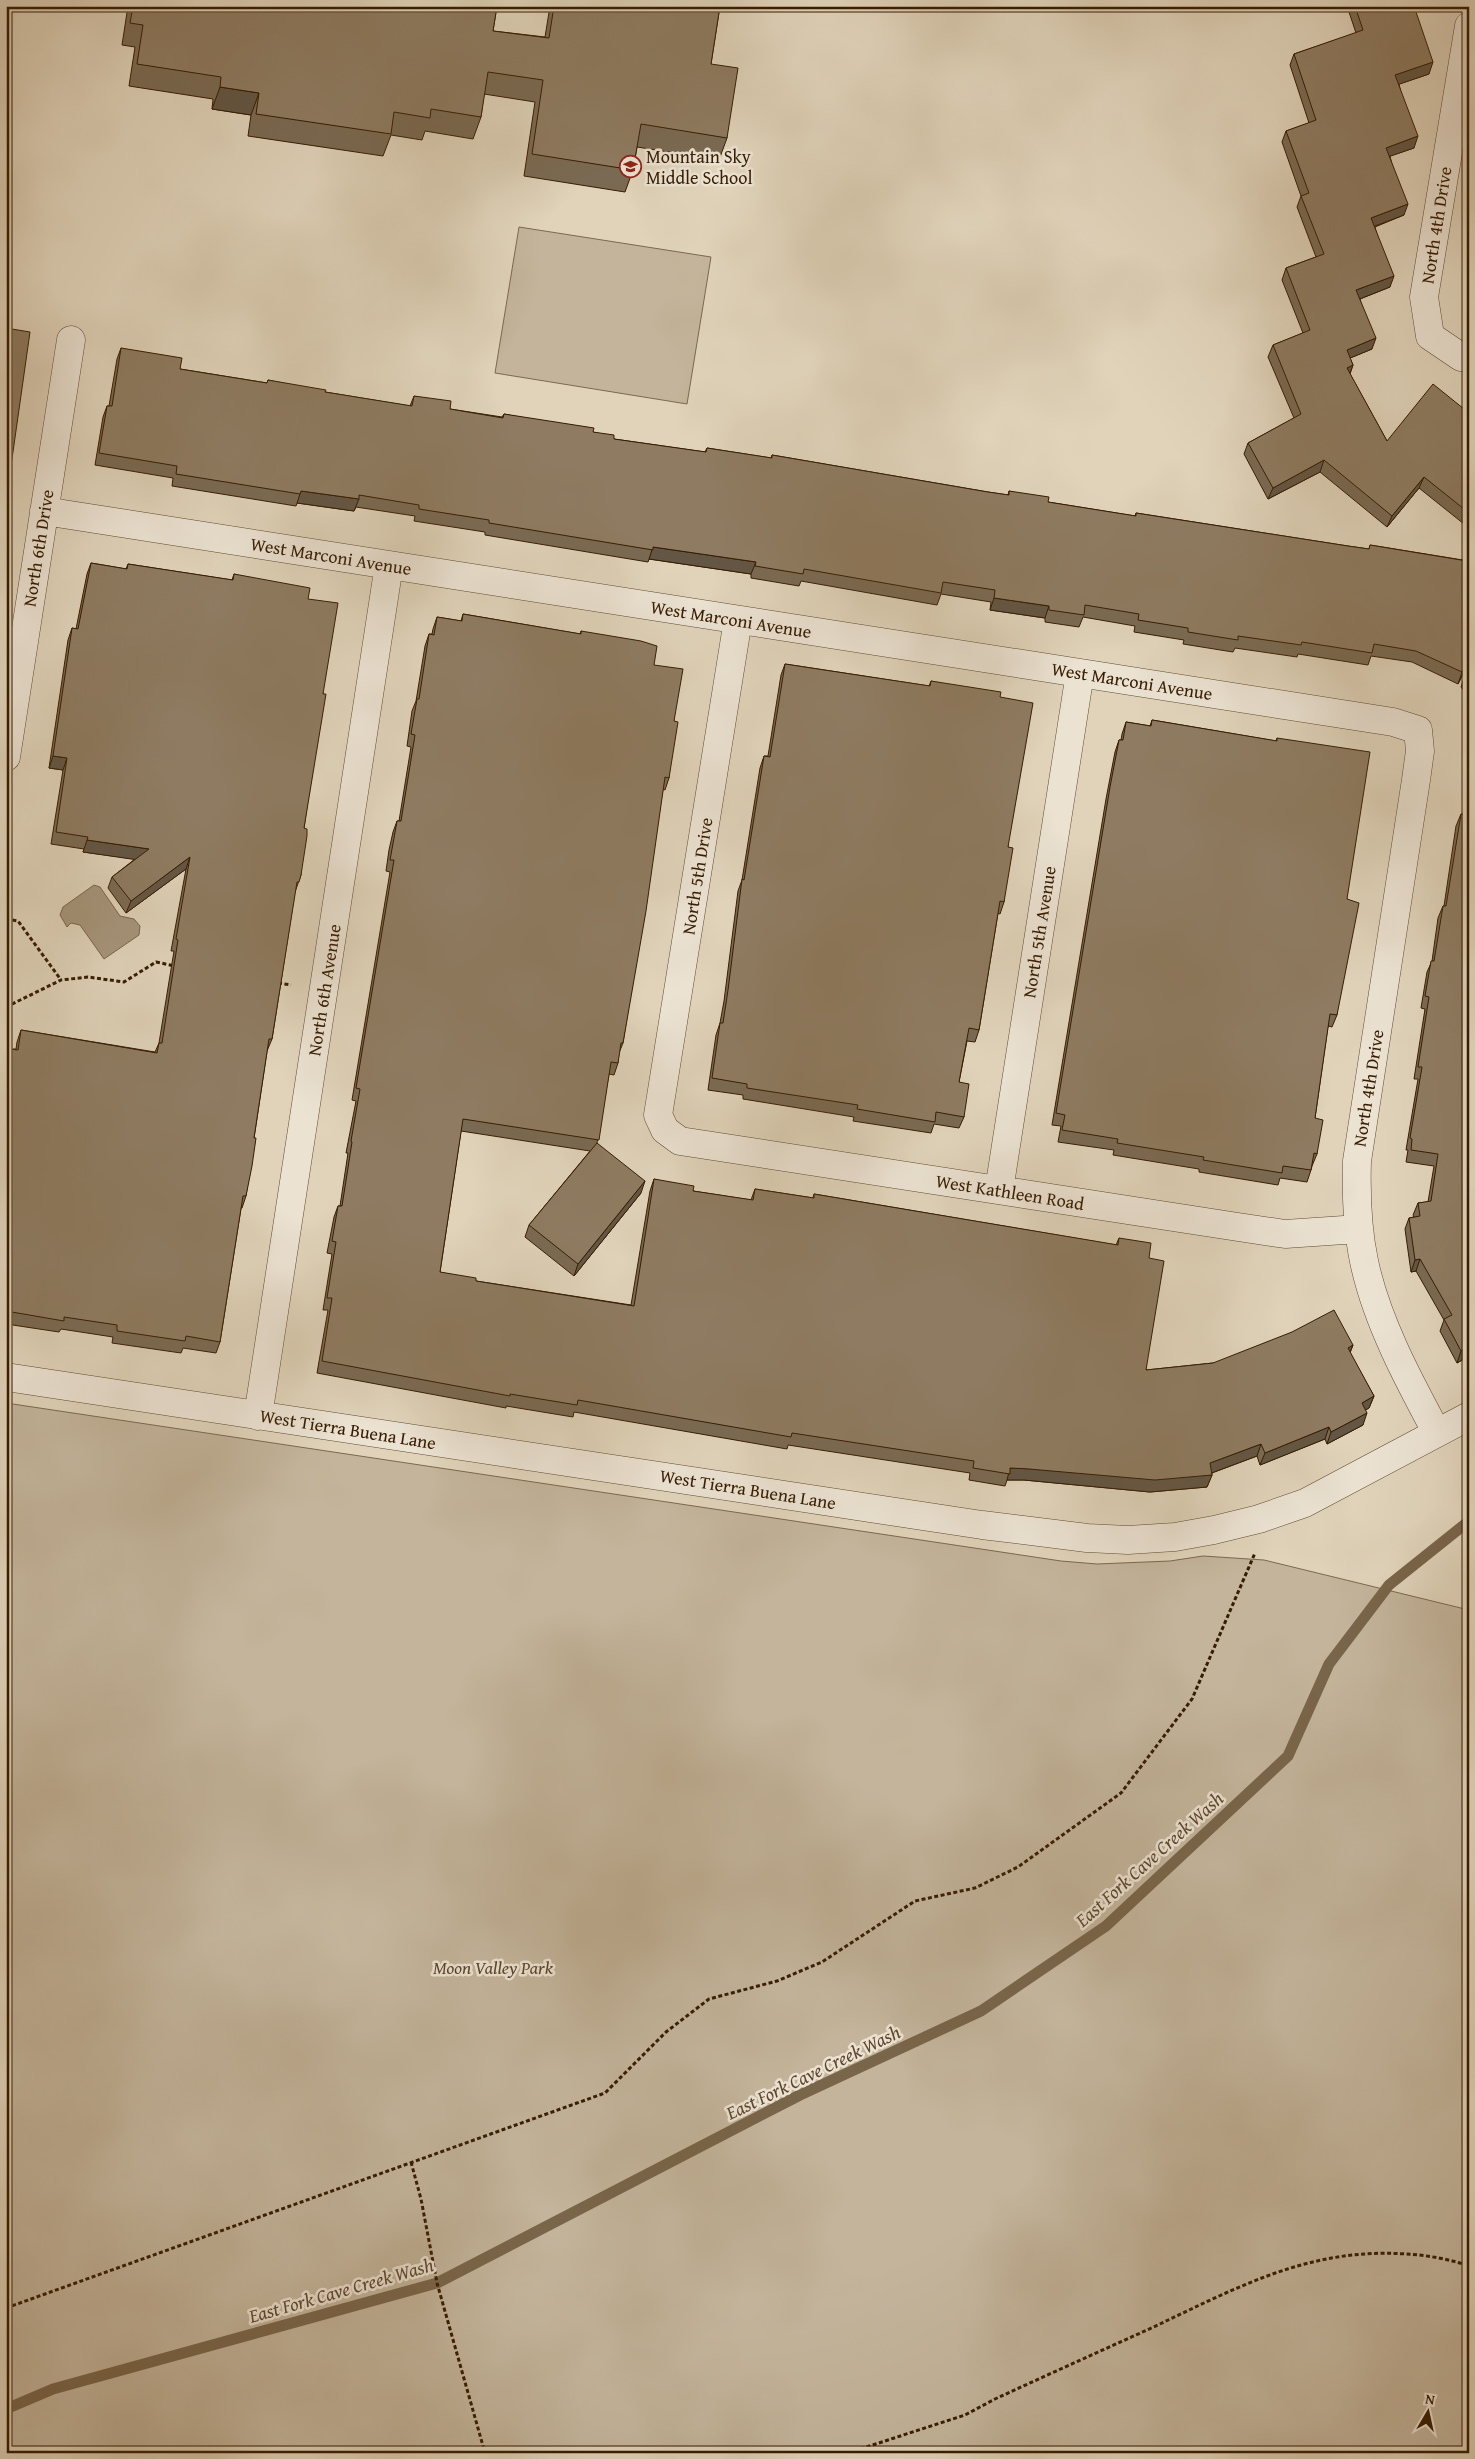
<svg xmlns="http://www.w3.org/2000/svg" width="1475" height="2459" font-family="'Gentium Book Plus',serif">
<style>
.green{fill:#c3b49b;stroke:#7c684e}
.water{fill:#a6957b;stroke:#79654a}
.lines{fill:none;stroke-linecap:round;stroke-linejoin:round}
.stream{stroke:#79654a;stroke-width:11}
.minor-casing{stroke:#604a2f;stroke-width:29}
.path{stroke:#361c01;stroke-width:3;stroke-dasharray:4 2.5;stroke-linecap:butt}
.minor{stroke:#ebe2d2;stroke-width:28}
.wall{fill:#7a6a53;stroke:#361c01}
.shaded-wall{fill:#635644;stroke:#361c01}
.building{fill:#8e7b61;stroke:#361c01}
.labels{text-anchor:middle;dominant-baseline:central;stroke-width:5;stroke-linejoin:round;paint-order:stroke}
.poi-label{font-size:18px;fill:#361c01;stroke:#ebe2d2;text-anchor:start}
.street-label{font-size:18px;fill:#361c01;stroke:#ebe2d2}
.park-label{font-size:18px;font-style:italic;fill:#594228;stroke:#ebe2d2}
.water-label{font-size:19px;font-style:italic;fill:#5d462c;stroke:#ebe2d2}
</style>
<rect width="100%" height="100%" fill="#e0d3ba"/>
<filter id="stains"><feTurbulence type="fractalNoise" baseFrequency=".004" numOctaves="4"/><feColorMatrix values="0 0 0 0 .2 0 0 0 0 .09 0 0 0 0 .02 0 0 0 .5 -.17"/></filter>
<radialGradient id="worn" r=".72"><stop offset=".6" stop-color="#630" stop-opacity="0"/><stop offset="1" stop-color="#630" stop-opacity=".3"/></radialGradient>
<!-- green -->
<path class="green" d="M 519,227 L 711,257 L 687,404 L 495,373 Z
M 6,1403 L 1061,1561 L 1097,1564 L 1170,1561 L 1203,1556 L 1264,1560 L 1469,1610 L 1469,2453 L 6,2453 Z"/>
<!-- water -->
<path class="water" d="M 94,885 L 100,887 L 120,916 L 134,919 L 140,926 L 139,935 L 104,959 L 80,925 L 71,923 L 67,927 L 60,915 L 63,907 Z"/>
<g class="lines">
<!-- stream -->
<path class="stream" d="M 6,2409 L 53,2389 L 437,2283 L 800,2095 L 981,2011 L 1106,1926 L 1288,1756 L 1329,1664 L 1389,1585 L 1469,1521"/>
<defs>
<path id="minor" d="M 1469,26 L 1424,297 L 1430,336 L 1461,357 L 1469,358
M 44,511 L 1393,722 L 1418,730 L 1420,751 L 1416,780 L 1357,1161 C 1356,1195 1357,1228 1364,1261 C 1376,1320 1409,1381 1437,1433
M 738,620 L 658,1115 L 665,1130 L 680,1141 L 1238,1227 L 1285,1234 L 1359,1229
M 6,757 L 71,340
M 999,1190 L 1080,673
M 6,1377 L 982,1525 L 1087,1538 L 1128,1540 L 1175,1537 L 1214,1530 L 1259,1519 L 1305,1503 L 1469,1416
M 258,1416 L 389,565"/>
</defs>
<!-- minor casing -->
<use href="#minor" class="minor-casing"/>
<!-- path -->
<path class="path" d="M 6,919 L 18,921 L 61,980
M 278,983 L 291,985
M 6,1007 L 61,980 L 88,977 L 124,982 L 156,962 L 175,966
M 411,2162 L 421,2199 L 437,2283 L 485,2453
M 6,2308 L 605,2093 L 666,2032 L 709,1999 L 777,1981 L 822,1962 L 915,1901 L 975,1888 L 1018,1867 L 1121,1793 L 1192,1699 L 1255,1553
M 848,2453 L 965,2415 L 995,2399 C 1045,2376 1096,2353 1147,2330 C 1233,2290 1307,2247 1406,2254 C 1426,2255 1449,2259 1469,2266"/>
<!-- minor -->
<use href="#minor" class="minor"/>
</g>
<!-- wall -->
<path class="wall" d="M 128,6 L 497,6 L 493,31 L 545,37 L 550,6 L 720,6 L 711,64 L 727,138 L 719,160 L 637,147 L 633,170 L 625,192 L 524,176 L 535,102 L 484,94 L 481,117 L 473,139 L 425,131 L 422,140 L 391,135 L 383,156 L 248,136 L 251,115 L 212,109 L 213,99 L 129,86 L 135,47 L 122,45 Z
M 1347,6 L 1414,6 L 1429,74 L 1399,84 L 1414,148 L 1390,156 L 1404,215 L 1375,227 L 1390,287 L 1360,299 L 1372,349 L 1350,358 L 1353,365 L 1350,374 L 1387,441 L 1469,413 L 1469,528 L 1419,488 L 1387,527 L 1320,472 L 1268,499 L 1244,454 L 1248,443 L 1294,418 L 1268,357 L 1273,345 L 1303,333 L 1282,280 L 1286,268 L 1316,257 L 1297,207 L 1301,196 L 1282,142 L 1286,131 L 1309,123 L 1290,65 L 1294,54 L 1356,33 Z
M 121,348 L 180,369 L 267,383 L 268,380 L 325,392 L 410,406 L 414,396 L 450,409 L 502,417 L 504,414 L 593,432 L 614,439 L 705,452 L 707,448 L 771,458 L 772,455 L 988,492 L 1008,495 L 1009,491 L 1048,502 L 1135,516 L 1136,513 L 1348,546 L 1369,549 L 1370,545 L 1469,561 L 1469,662 L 1458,684 L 1412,662 L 1371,656 L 1368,665 L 1298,654 L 1297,657 L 1235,648 L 1233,652 L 1183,644 L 1184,640 L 1134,632 L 1135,626 L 1083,617 L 1079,627 L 1045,622 L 1045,618 L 990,610 L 991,602 L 941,594 L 937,605 L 801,581 L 799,586 L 751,578 L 751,574 L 649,559 L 648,562 L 485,535 L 485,532 L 414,521 L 415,516 L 356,507 L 354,511 L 297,503 L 296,506 L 172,486 L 173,478 L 95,465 L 103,417 L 107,406 L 109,406 L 117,359 Z
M 91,563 L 126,569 L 128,564 L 232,580 L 234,574 L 308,599 L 323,694 L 304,828 L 301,875 L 295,892 L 272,1039 L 267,1051 L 254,1138 L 246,1196 L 242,1208 L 241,1208 L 220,1342 L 216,1353 L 183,1348 L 181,1353 L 112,1343 L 113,1337 L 61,1329 L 59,1332 L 6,1324 L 6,1059 L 10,1049 L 16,1049 L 17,1042 L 21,1030 L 155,1052 L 159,1043 L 174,951 L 171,951 L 186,869 L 126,913 L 108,888 L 112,877 L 135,859 L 83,852 L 84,849 L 51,844 L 63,770 L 49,768 L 68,640 L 72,628 L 76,629 L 87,574 Z
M 463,614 L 580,634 L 581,631 L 654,665 L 674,721 L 669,778 L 665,790 L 663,789 L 623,1043 L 619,1053 L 618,1063 L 614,1075 L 609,1074 L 597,1143 L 641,1193 L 574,1276 L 525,1237 L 529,1225 L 590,1151 L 461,1131 L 440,1272 L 476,1281 L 631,1305 L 650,1191 L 654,1179 L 693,1191 L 751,1200 L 755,1189 L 813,1198 L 814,1194 L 1116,1245 L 1119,1238 L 1149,1258 L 1146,1370 L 1213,1363 L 1353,1345 L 1350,1353 L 1374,1396 L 1369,1408 L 1365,1410 L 1363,1425 L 1327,1444 L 1325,1439 L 1260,1465 L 1257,1456 L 1212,1473 L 1212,1475 L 1207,1487 L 1150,1492 L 1024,1480 L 1007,1480 L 1005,1486 L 969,1480 L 970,1473 L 788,1445 L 787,1449 L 574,1412 L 573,1417 L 506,1406 L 506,1408 L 317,1373 L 328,1310 L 323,1310 L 332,1254 L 327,1253 L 334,1217 L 338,1206 L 340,1206 L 348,1153 L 346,1153 L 356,1101 L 352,1100 L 390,872 L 386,871 L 389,850 L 393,832 L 397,821 L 399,821 L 411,747 L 407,746 L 412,711 L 416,701 L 425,646 L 429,634 L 432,634 L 433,629 L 437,617 L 461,621 Z
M 785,664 L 929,686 L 931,681 L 1000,697 L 1008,847 L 1004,902 L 1000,914 L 998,913 L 979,1030 L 975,1042 L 967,1041 L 959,1082 L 964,1117 L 959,1128 L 934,1124 L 931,1133 L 853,1121 L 854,1117 L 743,1099 L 743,1095 L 708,1090 L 716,1035 L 720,1023 L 724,1001 L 738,891 L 742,880 L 760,768 L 764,756 L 768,756 L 781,675 Z
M 1469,672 L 1469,697 L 1461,687 L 1465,675 Z
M 1152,720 L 1276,741 L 1277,738 L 1347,899 L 1337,1015 L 1332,1027 L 1328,1026 L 1315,1118 L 1317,1154 L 1312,1166 L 1311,1170 L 1307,1182 L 1280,1178 L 1278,1185 L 1199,1172 L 1199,1169 L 1113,1155 L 1114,1150 L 1058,1142 L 1061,1126 L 1052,1125 L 1106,799 L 1115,752 L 1119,740 L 1121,740 L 1122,734 L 1126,722 L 1150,726 Z
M 1469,780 L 1469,1356 L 1457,1363 L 1440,1331 L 1444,1320 L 1416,1271 L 1411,1272 L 1405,1229 L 1409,1218 L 1414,1217 L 1413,1215 L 1418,1203 L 1428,1202 L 1434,1166 L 1406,1162 L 1408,1150 L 1406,1150 L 1418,1079 L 1414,1079 L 1425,1009 L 1421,1008 L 1427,972 L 1432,961 L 1438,918 L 1443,906 L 1444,906 L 1456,826 L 1461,814 L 1463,814 Z"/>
<!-- shaded-wall -->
<path class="shaded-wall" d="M 1433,62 L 1429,74 L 1391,87 L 1395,75 Z
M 220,87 L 259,93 L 251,115 L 212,109 Z
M 1418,136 L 1414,148 L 1382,159 L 1386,148 Z
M 1408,204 L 1404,215 L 1367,229 L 1371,218 Z
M 1394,276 L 1390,287 L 1352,302 L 1356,290 Z
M 1376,338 L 1372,349 L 1343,361 L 1347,350 Z
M 1353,365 L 1349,376 L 1347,368 Z
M 1324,460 L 1320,472 L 1268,499 L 1273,488 Z
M 1424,477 L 1419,488 L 1387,527 L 1392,516 Z
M 301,491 L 359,499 L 354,511 L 297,503 Z
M 653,547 L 756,562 L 751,574 L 649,559 Z
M 994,598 L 1049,606 L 1045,618 L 990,610 Z
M 1469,659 L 1469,662 L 1458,684 L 1462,672 Z
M 53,756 L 67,758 L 63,770 L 49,768 Z
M 87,840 L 149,849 L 145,861 L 83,852 Z
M 190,857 L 186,869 L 126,913 L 131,901 Z
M 645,1181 L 641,1193 L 574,1276 L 578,1264 Z
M 1420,1259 L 1416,1271 L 1411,1272 L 1415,1260 Z
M 1353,1345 L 1348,1357 L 1348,1348 Z
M 1469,1347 L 1469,1356 L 1457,1363 L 1461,1351 Z
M 1374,1396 L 1369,1408 L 1357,1415 L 1362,1403 Z
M 1367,1413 L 1363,1425 L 1327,1444 L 1331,1432 Z
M 1329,1427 L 1325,1439 L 1260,1465 L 1265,1453 Z
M 1261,1444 L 1257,1456 L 1206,1475 L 1210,1463 Z
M 1010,1468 L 1212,1475 L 1207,1487 L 1150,1492 L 1024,1480 L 1007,1480 Z"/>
<!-- building -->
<path class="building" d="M 133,6 L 497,6 L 493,31 L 549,38 L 554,6 L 720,6 L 711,64 L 738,68 L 727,138 L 641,124 L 633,170 L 532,154 L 543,80 L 488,72 L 481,117 L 431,109 L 430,118 L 394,112 L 391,134 L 256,114 L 259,93 L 220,87 L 221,77 L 137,64 L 143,25 L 130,23 Z
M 1355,6 L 1414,6 L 1433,62 L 1395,75 L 1418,136 L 1386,148 L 1408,204 L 1371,218 L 1394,276 L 1356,290 L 1376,338 L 1347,350 L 1353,365 L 1347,368 L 1387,441 L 1433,384 L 1469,413 L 1469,513 L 1424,477 L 1392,516 L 1324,460 L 1273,488 L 1248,443 L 1301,414 L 1273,345 L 1310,330 L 1286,268 L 1324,254 L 1301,196 L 1309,193 L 1286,131 L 1316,120 L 1294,54 L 1363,30 Z
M 6,328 L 30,332 L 6,501 Z
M 121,348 L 182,358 L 180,369 L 267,383 L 268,380 L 326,390 L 325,392 L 412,406 L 414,396 L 451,401 L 450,409 L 503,418 L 504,414 L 594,428 L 593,432 L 614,435 L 614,439 L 706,452 L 707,448 L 772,458 L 772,455 L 988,492 L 1009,495 L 1009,491 L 1049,497 L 1048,502 L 1136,516 L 1136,513 L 1348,546 L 1369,549 L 1370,545 L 1467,561 L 1469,561 L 1469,659 L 1462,672 L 1416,651 L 1374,644 L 1372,653 L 1302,642 L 1301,645 L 1238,636 L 1238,640 L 1188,632 L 1188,628 L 1138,620 L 1139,614 L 1085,605 L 1084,615 L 1049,610 L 1049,606 L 994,598 L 995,590 L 943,582 L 941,593 L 804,569 L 803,574 L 755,566 L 756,562 L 653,547 L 653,550 L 489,523 L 489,520 L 419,509 L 419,505 L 359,495 L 359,499 L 301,491 L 300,494 L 176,474 L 177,466 L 99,453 L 107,406 L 112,406 Z
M 91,563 L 127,569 L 128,564 L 233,580 L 234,574 L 310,588 L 308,599 L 338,603 L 323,694 L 326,694 L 304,828 L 307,829 L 307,836 L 301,875 L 299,882 L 297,882 L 272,1039 L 269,1039 L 254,1138 L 256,1138 L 252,1166 L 246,1196 L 243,1196 L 220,1342 L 186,1336 L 185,1341 L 117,1331 L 117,1325 L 64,1317 L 64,1321 L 6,1311 L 6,1070 L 10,1049 L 18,1050 L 21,1030 L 157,1053 L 159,1043 L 162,1043 L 178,940 L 176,939 L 190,857 L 131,901 L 112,877 L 149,849 L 87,840 L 88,837 L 56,832 L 67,758 L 53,756 L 72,628 L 78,629 Z
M 463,614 L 581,634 L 581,631 L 641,641 L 657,646 L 654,665 L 683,669 L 674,721 L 678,722 L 669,778 L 665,777 L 646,911 L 623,1043 L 621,1043 L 618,1063 L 611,1062 L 599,1140 L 463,1119 L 440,1272 L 476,1278 L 476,1281 L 634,1306 L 654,1179 L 694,1186 L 693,1191 L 753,1200 L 755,1189 L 814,1198 L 814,1194 L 1118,1245 L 1119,1238 L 1151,1243 L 1149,1258 L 1164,1261 L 1146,1370 L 1213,1363 L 1292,1332 L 1334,1310 L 1353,1345 L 1348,1348 L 1374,1396 L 1362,1403 L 1367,1413 L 1331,1432 L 1329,1427 L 1265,1453 L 1261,1444 L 1210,1463 L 1212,1475 L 1155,1480 L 1029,1469 L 1010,1468 L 1010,1474 L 973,1468 L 974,1461 L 792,1433 L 791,1437 L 578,1400 L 577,1405 L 510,1394 L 510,1396 L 322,1361 L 332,1298 L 327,1298 L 336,1242 L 332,1241 L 338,1206 L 342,1206 L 352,1142 L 351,1141 L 360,1089 L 356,1088 L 394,860 L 390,860 L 394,838 L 397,821 L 401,821 L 415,735 L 411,734 L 417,699 L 419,699 L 429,634 L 434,635 L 437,617 L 462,621 Z
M 785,664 L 930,686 L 931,681 L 1001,692 L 1000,697 L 1033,703 L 1008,847 L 1013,848 L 1004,902 L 1000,901 L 979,1030 L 969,1028 L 959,1082 L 969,1084 L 964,1117 L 936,1112 L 935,1122 L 857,1109 L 858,1105 L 747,1088 L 747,1084 L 712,1078 L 720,1023 L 723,1023 L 728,990 L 742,879 L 744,880 L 764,756 L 770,757 Z
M 1469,672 L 1469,679 L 1465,675 Z
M 1152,720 L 1277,741 L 1277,738 L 1370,752 L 1347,899 L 1359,903 L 1337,1015 L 1330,1014 L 1315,1118 L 1323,1120 L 1317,1154 L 1314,1153 L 1311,1170 L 1283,1166 L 1282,1173 L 1203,1160 L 1204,1157 L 1117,1143 L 1118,1139 L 1062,1130 L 1065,1115 L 1056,1113 L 1110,787 L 1119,740 L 1123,740 L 1126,722 L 1151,726 Z
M 1469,794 L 1469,1347 L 1461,1351 L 1444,1319 L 1452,1315 L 1420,1259 L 1415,1260 L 1409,1218 L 1420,1216 L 1418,1203 L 1431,1201 L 1438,1154 L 1411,1150 L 1412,1139 L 1410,1138 L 1422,1067 L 1418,1067 L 1429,997 L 1425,996 L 1431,961 L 1434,961 L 1443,906 L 1446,906 L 1461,814 L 1465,815 Z
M 597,1143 L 645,1181 L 578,1264 L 529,1225 Z"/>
<!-- icons -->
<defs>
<symbol id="school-ring" viewBox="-11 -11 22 22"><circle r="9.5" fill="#ebe2d2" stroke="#8f2418" stroke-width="1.5"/><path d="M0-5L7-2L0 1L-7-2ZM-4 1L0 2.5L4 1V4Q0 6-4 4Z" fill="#8f2418"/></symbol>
</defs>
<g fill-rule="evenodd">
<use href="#school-ring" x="618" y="154" width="25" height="25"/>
</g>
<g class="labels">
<!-- poi labels -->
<g class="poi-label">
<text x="646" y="156">Mountain Sky<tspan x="646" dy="21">Middle School</tspan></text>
</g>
<!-- street labels -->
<g class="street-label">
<text transform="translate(1436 225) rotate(-81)">North 4th Drive</text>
<text transform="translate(38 548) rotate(-81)">North 6th Drive</text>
<text transform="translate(331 556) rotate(9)">West Marconi Avenue</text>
<text transform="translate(731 619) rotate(9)">West Marconi Avenue</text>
<text transform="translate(1132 681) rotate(9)">West Marconi Avenue</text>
<text transform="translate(697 876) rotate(-81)">North 5th Drive</text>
<text transform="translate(1039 932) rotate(-81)">North 5th Avenue</text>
<text transform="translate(324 990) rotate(-81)">North 6th Avenue</text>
<text transform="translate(1368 1088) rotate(-81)">North 4th Drive</text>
<text transform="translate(1010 1192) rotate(9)">West Kathleen Road</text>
<text transform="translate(348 1429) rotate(9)">West Tierra Buena Lane</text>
<text transform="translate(748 1489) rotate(9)">West Tierra Buena Lane</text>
</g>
<!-- park labels -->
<g class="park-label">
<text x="493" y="1967">Moon Valley Park</text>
</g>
<!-- water labels -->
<g class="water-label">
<text transform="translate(1149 1859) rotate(-42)">East Fork Cave Creek Wash</text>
<text transform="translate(813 2072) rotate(-26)">East Fork Cave Creek Wash</text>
<text transform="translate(341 2290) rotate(-16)">East Fork Cave Creek Wash</text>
</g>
</g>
<!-- margin -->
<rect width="1475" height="2459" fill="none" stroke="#e0d3ba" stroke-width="25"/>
<rect x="8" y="8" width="1460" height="2444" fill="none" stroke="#361c01" stroke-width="2.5"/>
<rect x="12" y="12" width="1450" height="2434" fill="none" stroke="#361c01"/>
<!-- north arrow -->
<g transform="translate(1428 2412) rotate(9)" stroke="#ebe2d2" stroke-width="4" paint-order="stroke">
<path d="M0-4L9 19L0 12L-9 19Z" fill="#361c01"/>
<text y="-8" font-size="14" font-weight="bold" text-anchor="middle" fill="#361c01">N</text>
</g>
<rect width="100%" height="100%" filter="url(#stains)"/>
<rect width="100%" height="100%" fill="url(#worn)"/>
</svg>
